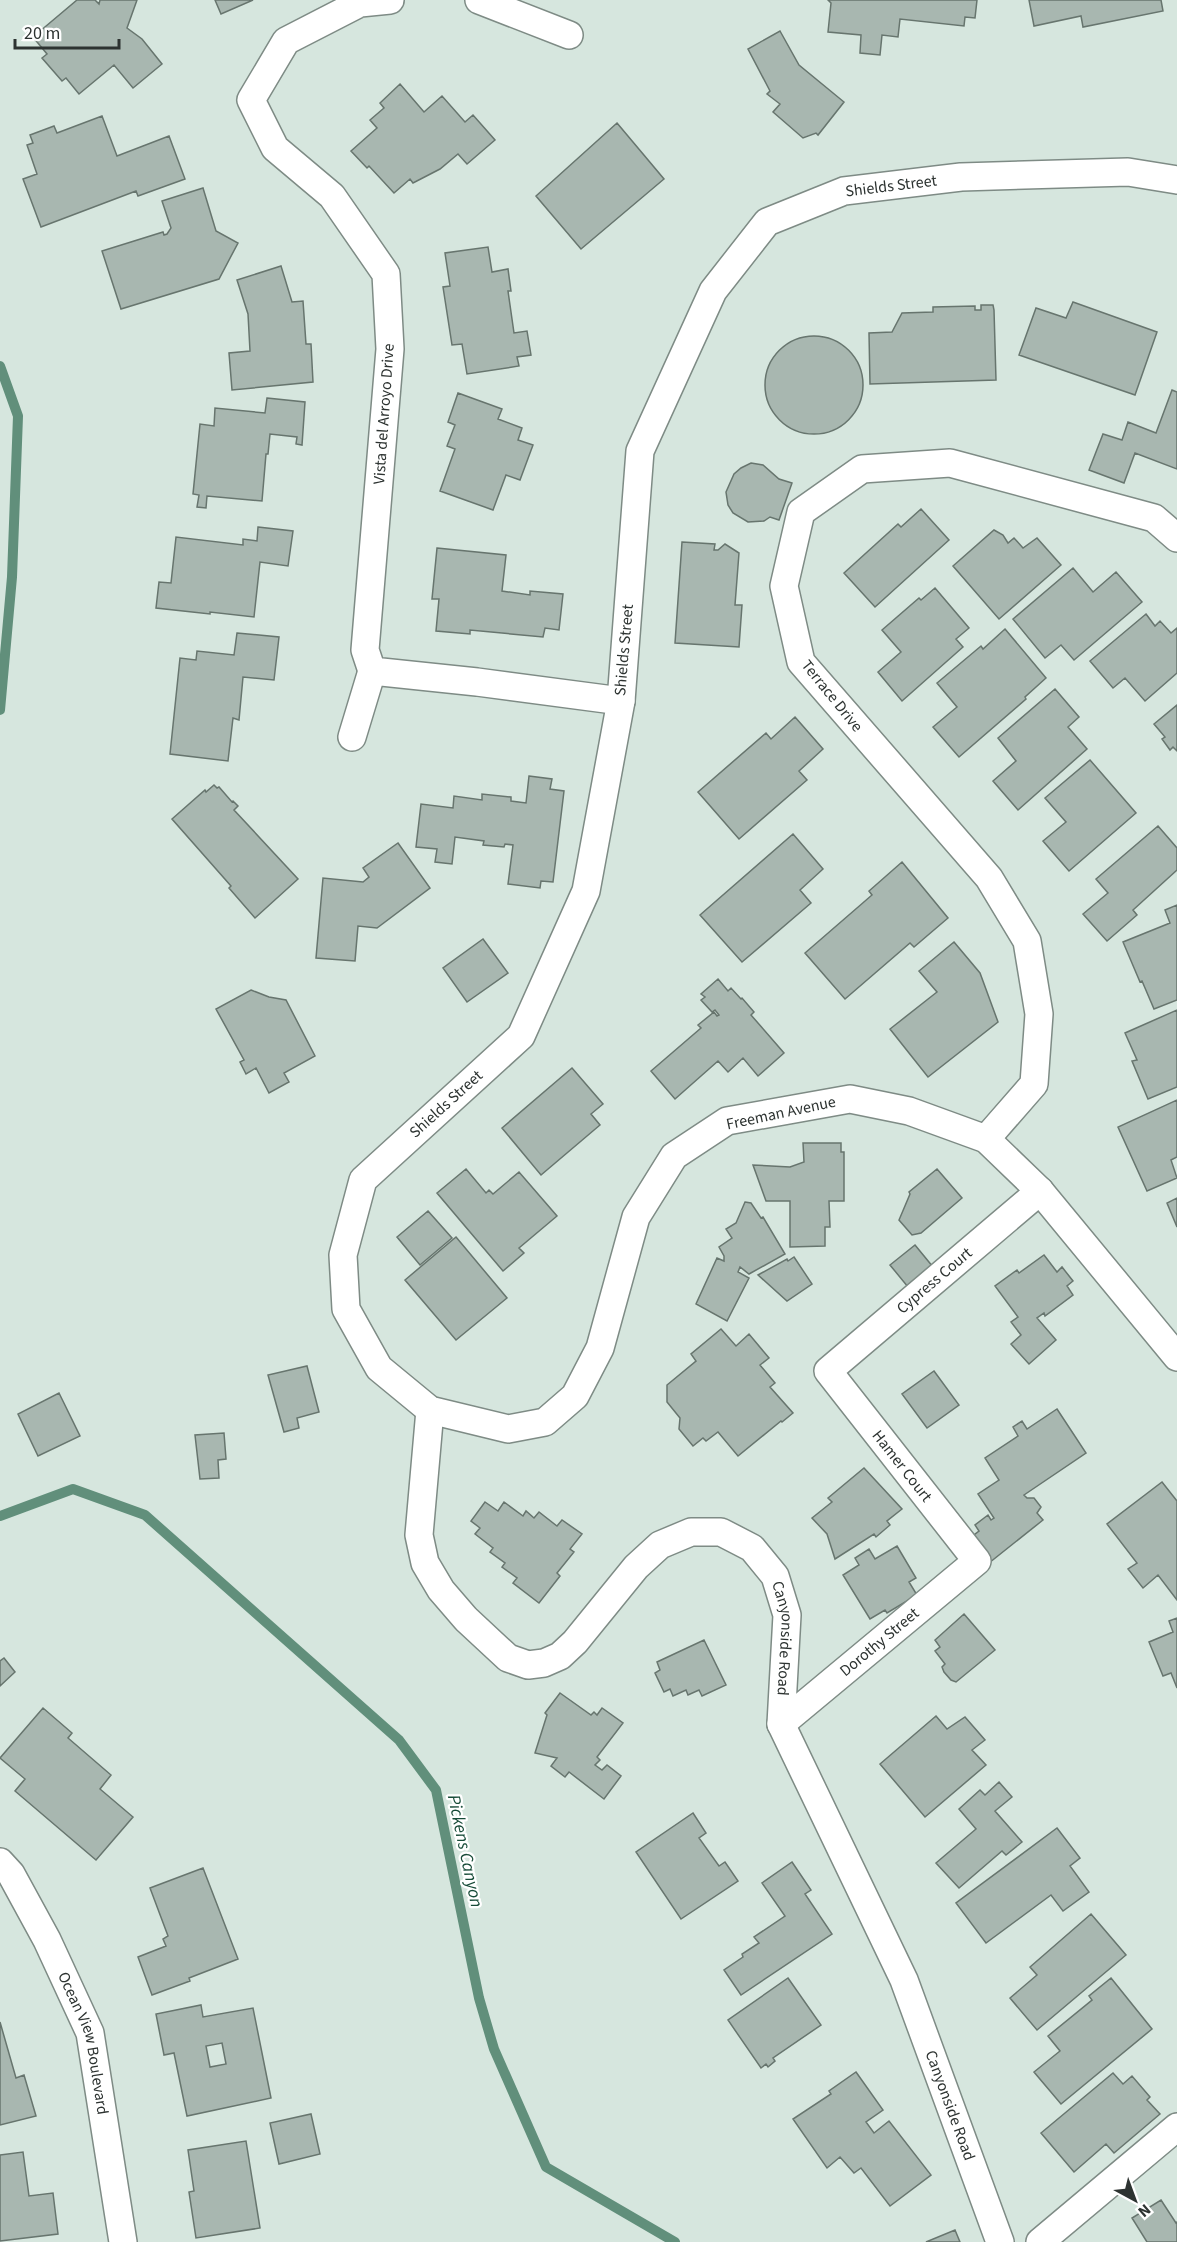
<svg xmlns="http://www.w3.org/2000/svg" width="1177" height="2242" font-family="'Source Sans 3',sans-serif">
<style>
.lines{fill:none;stroke-linecap:round;stroke-linejoin:round}
.stream{stroke:#618f7b;stroke-width:10}
.building{fill:#a8b7b0;stroke:#67756e;stroke-width:1.5;fill-rule:evenodd}
.street-casing{stroke:#7e8b85;stroke-width:30}
.street{stroke:#fff;stroke-width:27}
.labels{text-anchor:middle;dominant-baseline:central;stroke-width:4.5;stroke-linejoin:round;paint-order:stroke}
.street-label{font-size:16px;fill:#2d3331;stroke:#fff}
.water-label{font-size:18px;font-style:italic;fill:#174b38;stroke:#fff}
</style>
<rect width="100%" height="100%" fill="#d6e6de"/>
<g class="lines">
<!-- stream -->
<path class="stream" d="M 0,366 L 18,416 L 12,577 L 0,710
M 0,1516 L 73,1489 L 145,1515 L 399,1740 L 436,1790 L 479,1998 L 494,2049 L 546,2167 L 675,2242"/>
</g>
<!-- building -->
<path class="building" d="M 77,0 L 95,0 L 99,4 L 100,0 L 137,0 L 127,28 L 142,39 L 162,64 L 133,88 L 114,65 L 79,94 L 66,78 L 62,81 L 42,58 L 47,54 L 33,37 Z
M 215,0 L 253,0 L 221,14 Z
M 828,0 L 977,0 L 975,18 L 965,17 L 964,26 L 900,19 L 898,37 L 882,35 L 880,55 L 860,53 L 861,35 L 828,32 L 831,3 Z
M 1029,0 L 1161,0 L 1163,11 L 1083,27 L 1081,16 L 1034,26 Z
M 780,31 L 799,65 L 844,102 L 818,135 L 816,133 L 803,138 L 773,112 L 780,104 L 767,94 L 770,91 L 748,49 Z
M 400,84 L 424,112 L 442,96 L 465,122 L 473,115 L 495,140 L 467,164 L 458,154 L 440,169 L 413,183 L 410,179 L 394,193 L 369,166 L 367,168 L 351,151 L 377,128 L 370,120 L 384,108 L 380,103 Z
M 102,116 L 117,156 L 169,136 L 185,179 L 138,196 L 136,191 L 41,227 L 23,179 L 37,174 L 27,145 L 33,143 L 30,135 L 54,126 L 57,133 Z
M 617,123 L 664,179 L 581,249 L 536,196 Z
M 203,188 L 216,231 L 238,243 L 219,279 L 121,309 L 102,251 L 163,232 L 164,235 L 167,234 L 171,228 L 162,201 Z
M 488,247 L 492,272 L 508,269 L 511,291 L 508,291 L 514,333 L 527,331 L 531,355 L 517,357 L 519,366 L 467,374 L 462,344 L 452,345 L 443,287 L 450,286 L 445,253 Z
M 281,266 L 292,302 L 303,301 L 306,344 L 311,344 L 313,382 L 232,390 L 229,353 L 250,351 L 248,314 L 237,280 Z
M 1073,302 L 1157,332 L 1135,395 L 1019,355 L 1036,308 L 1066,318 Z
M 981,305 L 993,305 L 994,310 L 996,380 L 870,384 L 869,333 L 892,332 L 902,313 L 933,312 L 933,307 L 975,306 L 975,310 L 981,310 Z
M765 385a49 49 0 1 1 98 0a49 49 0 1 1-98 0Z
M 1172,390 L 1177,392 L 1177,469 L 1135,453 L 1124,483 L 1089,470 L 1103,434 L 1122,440 L 1128,422 L 1156,433 Z
M 458,393 L 502,409 L 498,419 L 522,428 L 518,440 L 533,445 L 520,480 L 506,475 L 493,510 L 440,491 L 455,449 L 447,446 L 455,425 L 448,422 Z
M 267,398 L 305,402 L 302,445 L 296,444 L 297,437 L 270,434 L 268,454 L 266,454 L 262,501 L 207,496 L 206,508 L 197,507 L 199,495 L 193,494 L 200,424 L 214,426 L 215,408 L 265,413 Z
M 751,463 L 763,465 L 779,479 L 792,483 L 779,520 L 770,517 L 764,521 L 748,522 L 733,513 L 728,505 L 726,492 L 734,474 L 741,468 Z
M 921,509 L 949,540 L 875,607 L 844,573 L 898,524 L 901,527 Z
M 258,527 L 293,531 L 288,566 L 260,562 L 254,617 L 210,612 L 210,614 L 156,608 L 159,582 L 171,583 L 176,537 L 243,545 L 243,539 L 257,541 Z
M 994,530 L 1003,535 L 1008,543 L 1014,538 L 1023,548 L 1037,538 L 1061,565 L 999,619 L 953,566 Z
M 682,542 L 715,544 L 714,550 L 718,550 L 725,544 L 739,553 L 735,605 L 742,605 L 739,647 L 675,643 Z
M 437,548 L 506,555 L 502,591 L 530,595 L 530,591 L 563,594 L 559,630 L 545,628 L 543,637 L 470,630 L 470,634 L 436,631 L 439,599 L 432,599 Z
M 1073,568 L 1093,592 L 1116,572 L 1142,602 L 1074,660 L 1061,645 L 1045,658 L 1013,619 Z
M 935,588 L 969,628 L 956,639 L 963,647 L 902,701 L 878,672 L 901,652 L 882,630 L 919,598 L 921,600 Z
M 1146,614 L 1155,626 L 1160,621 L 1171,633 L 1177,628 L 1177,673 L 1145,701 L 1125,678 L 1113,688 L 1090,661 Z
M 1005,629 L 1046,678 L 1025,697 L 1026,699 L 959,757 L 933,727 L 957,707 L 937,683 L 981,646 L 983,649 Z
M 237,633 L 279,637 L 274,680 L 243,677 L 239,720 L 233,718 L 228,761 L 170,754 L 180,658 L 196,660 L 197,651 L 234,655 Z
M 1055,689 L 1079,717 L 1068,727 L 1087,749 L 1018,810 L 993,781 L 1016,761 L 998,738 Z
M 1177,705 L 1177,751 L 1173,747 L 1170,750 L 1162,739 L 1165,737 L 1154,724 Z
M 795,717 L 823,749 L 799,771 L 807,780 L 739,839 L 698,792 L 766,733 L 771,739 Z
M 1090,760 L 1136,813 L 1069,871 L 1043,841 L 1066,822 L 1045,798 Z
M 529,776 L 552,779 L 550,789 L 564,791 L 553,882 L 541,881 L 540,888 L 508,884 L 513,845 L 505,844 L 504,847 L 483,845 L 484,841 L 455,837 L 452,864 L 435,862 L 437,849 L 416,847 L 421,804 L 453,808 L 454,796 L 482,800 L 482,794 L 511,797 L 511,801 L 526,803 Z
M 214,785 L 217,788 L 219,787 L 232,802 L 233,801 L 238,806 L 234,810 L 298,879 L 255,918 L 229,888 L 231,886 L 172,819 L 205,790 L 206,792 Z
M 1158,826 L 1177,848 L 1177,870 L 1133,910 L 1137,915 L 1107,941 L 1083,914 L 1108,893 L 1096,879 Z
M 793,834 L 823,869 L 800,890 L 811,903 L 742,962 L 700,915 Z
M 398,843 L 430,888 L 377,928 L 358,926 L 355,961 L 316,958 L 323,878 L 363,882 L 369,877 L 363,868 Z
M 902,862 L 948,918 L 914,947 L 910,943 L 845,999 L 805,953 L 872,895 L 869,891 Z
M 1177,905 L 1177,1000 L 1154,1009 L 1142,981 L 1140,982 L 1123,942 L 1170,923 L 1165,910 Z
M 483,939 L 508,973 L 467,1002 L 443,968 Z
M 954,942 L 980,973 L 998,1022 L 928,1077 L 890,1029 L 937,992 L 919,971 Z
M 718,979 L 728,991 L 731,988 L 741,999 L 742,998 L 754,1012 L 751,1015 L 784,1053 L 758,1076 L 743,1058 L 728,1072 L 718,1061 L 675,1099 L 651,1071 L 701,1028 L 698,1025 L 714,1012 L 717,1016 L 719,1015 L 715,1010 L 712,1012 L 701,1000 L 705,997 L 701,994 Z
M 251,990 L 269,997 L 286,1000 L 315,1056 L 284,1073 L 289,1082 L 269,1093 L 256,1068 L 246,1074 L 240,1062 L 244,1060 L 216,1009 Z
M 1177,1010 L 1177,1087 L 1148,1099 L 1132,1061 L 1137,1060 L 1125,1033 Z
M 572,1068 L 603,1104 L 591,1114 L 600,1125 L 541,1175 L 502,1128 Z
M 1177,1100 L 1177,1157 L 1171,1160 L 1177,1178 L 1147,1191 L 1118,1127 Z
M 803,1143 L 841,1143 L 841,1152 L 844,1152 L 844,1201 L 829,1201 L 830,1227 L 825,1227 L 825,1246 L 790,1247 L 790,1201 L 766,1201 L 753,1165 L 790,1167 L 804,1162 Z
M 466,1169 L 486,1193 L 489,1190 L 493,1194 L 519,1172 L 557,1216 L 519,1248 L 524,1253 L 503,1271 L 437,1193 Z
M 937,1169 L 962,1198 L 921,1233 L 912,1235 L 899,1220 L 910,1194 L 909,1192 Z
M 1177,1198 L 1177,1227 L 1167,1203 Z
M 745,1202 L 751,1203 L 761,1218 L 763,1217 L 785,1254 L 749,1274 L 740,1267 L 738,1272 L 749,1278 L 727,1321 L 696,1304 L 717,1258 L 724,1261 L 724,1256 L 719,1247 L 732,1238 L 726,1229 L 736,1223 Z
M 428,1211 L 452,1238 L 420,1265 L 397,1237 Z
M 456,1237 L 507,1298 L 456,1340 L 405,1280 Z
M 915,1245 L 933,1267 L 908,1287 L 890,1265 Z
M 1044,1255 L 1057,1272 L 1062,1267 L 1073,1281 L 1067,1286 L 1073,1295 L 1045,1316 L 1044,1313 L 1037,1318 L 1056,1340 L 1029,1364 L 1011,1344 L 1021,1335 L 1011,1322 L 1018,1317 L 995,1286 L 1017,1270 L 1019,1273 Z
M 794,1257 L 812,1284 L 787,1301 L 758,1275 L 787,1259 L 788,1261 Z
M 721,1329 L 736,1346 L 749,1334 L 769,1358 L 760,1365 L 775,1383 L 770,1387 L 793,1413 L 782,1422 L 781,1421 L 738,1456 L 718,1432 L 706,1441 L 703,1438 L 693,1446 L 679,1429 L 680,1418 L 667,1402 L 667,1385 L 696,1361 L 691,1354 Z
M 307,1366 L 319,1412 L 297,1418 L 299,1428 L 284,1432 L 268,1375 Z
M 934,1371 L 959,1405 L 927,1428 L 902,1394 Z
M 59,1393 L 80,1436 L 38,1456 L 18,1414 Z
M 1057,1409 L 1086,1453 L 1024,1495 L 1027,1498 L 1034,1498 L 1041,1507 L 1037,1513 L 1043,1520 L 989,1563 L 970,1538 L 979,1531 L 975,1525 L 988,1515 L 991,1520 L 994,1518 L 978,1494 L 999,1480 L 985,1458 L 1018,1436 L 1013,1427 L 1022,1421 L 1027,1429 Z
M 224,1433 L 226,1459 L 218,1460 L 219,1478 L 200,1479 L 195,1435 Z
M 864,1468 L 902,1509 L 887,1521 L 890,1525 L 876,1537 L 874,1534 L 835,1559 L 827,1534 L 812,1518 L 832,1502 L 828,1498 Z
M 1162,1482 L 1177,1501 L 1177,1600 L 1158,1575 L 1143,1588 L 1128,1569 L 1137,1563 L 1107,1524 Z
M 485,1502 L 498,1511 L 504,1502 L 523,1516 L 526,1511 L 534,1518 L 539,1512 L 557,1526 L 562,1520 L 582,1534 L 570,1549 L 574,1552 L 557,1573 L 560,1576 L 539,1603 L 513,1583 L 517,1578 L 502,1567 L 505,1563 L 490,1552 L 493,1548 L 475,1534 L 480,1528 L 471,1521 Z
M 897,1546 L 916,1578 L 909,1582 L 917,1595 L 887,1613 L 885,1610 L 870,1619 L 843,1575 L 859,1565 L 855,1558 L 869,1549 L 875,1559 Z
M 964,1614 L 995,1650 L 956,1682 L 951,1680 L 944,1672 L 942,1667 L 945,1664 L 935,1651 L 940,1647 L 935,1640 Z
M 1177,1618 L 1177,1688 L 1171,1673 L 1163,1676 L 1149,1642 L 1173,1632 L 1169,1621 Z
M 704,1640 L 726,1685 L 702,1696 L 699,1690 L 688,1695 L 686,1690 L 673,1696 L 670,1689 L 664,1692 L 655,1673 L 660,1670 L 657,1662 Z
M 4,1658 L 15,1672 L 0,1686 L 0,1661 Z
M 560,1693 L 591,1715 L 594,1712 L 597,1715 L 602,1708 L 623,1723 L 597,1757 L 600,1760 L 595,1765 L 602,1770 L 607,1765 L 621,1776 L 604,1799 L 569,1772 L 565,1777 L 551,1766 L 557,1758 L 535,1753 L 547,1715 L 545,1713 Z
M 43,1708 L 72,1733 L 68,1738 L 111,1775 L 100,1789 L 133,1817 L 96,1860 L 15,1791 L 25,1779 L 0,1758 Z
M 936,1716 L 947,1729 L 965,1717 L 985,1740 L 972,1750 L 986,1765 L 925,1817 L 880,1764 Z
M 999,1782 L 1012,1797 L 995,1811 L 1022,1842 L 1006,1855 L 1002,1851 L 959,1888 L 936,1863 L 976,1829 L 959,1809 L 980,1790 L 985,1795 Z
M 693,1813 L 706,1833 L 699,1838 L 719,1866 L 725,1862 L 738,1881 L 681,1919 L 636,1852 Z
M 1057,1828 L 1080,1858 L 1070,1866 L 1089,1892 L 1063,1911 L 1051,1895 L 986,1943 L 956,1903 Z
M 792,1862 L 811,1890 L 805,1894 L 832,1934 L 741,1995 L 724,1970 L 743,1957 L 742,1954 L 759,1943 L 754,1937 L 785,1916 L 762,1883 Z
M 203,1868 L 238,1959 L 189,1978 L 190,1981 L 152,1995 L 138,1957 L 166,1946 L 163,1939 L 168,1936 L 150,1888 Z
M 1091,1914 L 1126,1955 L 1037,2030 L 1010,1998 L 1037,1975 L 1030,1967 Z
M 788,1978 L 821,2025 L 773,2058 L 775,2061 L 768,2067 L 766,2064 L 761,2068 L 728,2020 Z
M 1111,1978 L 1152,2029 L 1061,2104 L 1034,2072 L 1060,2051 L 1048,2036 L 1092,2000 L 1089,1996 Z
M 201,2005 L 203,2017 L 253,2008 L 271,2098 L 187,2116 L 174,2053 L 164,2055 L 156,2014 ZM 222,2043 L 226,2064 L 210,2067 L 206,2046 Z
M 0,2022 L 16,2078 L 24,2075 L 36,2116 L 0,2125 Z
M 856,2072 L 883,2110 L 866,2122 L 874,2133 L 889,2121 L 931,2175 L 890,2206 L 861,2168 L 854,2173 L 840,2157 L 827,2168 L 793,2119 L 831,2094 L 829,2091 Z
M 1113,2073 L 1123,2084 L 1132,2076 L 1150,2097 L 1147,2100 L 1160,2114 L 1114,2153 L 1106,2144 L 1074,2172 L 1041,2133 Z
M 311,2114 L 320,2154 L 279,2164 L 270,2123 Z
M 246,2141 L 260,2228 L 196,2238 L 189,2192 L 194,2191 L 188,2150 Z
M 23,2152 L 29,2196 L 53,2193 L 58,2234 L 0,2241 L 0,2155 Z
M 1161,2200 L 1176,2223 L 1177,2222 L 1177,2242 L 1147,2242 L 1132,2218 Z
M 955,2230 L 960,2242 L 926,2242 Z"/>
<g class="lines">
<defs>
<g id="street">
<path d="M 390,0 L 360,3 L 286,41 L 251,100 L 275,148 L 332,196 L 386,274 L 390,349 L 365,650 L 372,671 L 477,682 L 621,701"/>
<path d="M 479,0 L 569,35"/>
<path d="M 1177,180 L 1128,172 L 961,177 L 844,191 L 767,222 L 713,291 L 640,451 L 621,701 L 586,891 L 521,1036 L 363,1180 L 343,1255 L 346,1309 L 379,1368 L 430,1410 L 508,1429 L 545,1422 L 575,1396 L 600,1348 L 636,1217 L 674,1156 L 727,1121 L 850,1099 L 909,1111 L 986,1139 L 1040,1191 L 1177,1357"/>
<path d="M 352,737 L 372,671"/>
<path d="M 986,1139 L 1034,1084 L 1039,1014 L 1027,941 L 989,878 L 801,662 L 784,586 L 801,512 L 862,469 L 950,463 L 1154,518 L 1177,538"/>
<path id="s1" d="M 430,1410 L 419,1535 L 425,1563 L 441,1590 L 466,1619 L 508,1658 L 528,1665 L 544,1663 L 560,1656 L 575,1642 L 636,1567 L 660,1545 L 691,1532 L 721,1532 L 752,1548 L 775,1576 L 787,1615 L 781,1724 L 904,1980 L 1000,2242"/>
<path id="s2" d="M 781,1724 L 977,1561 L 828,1371 L 1040,1191"/>
<path id="s3" d="M 0,1862 L 11,1874 L 47,1940 L 90,2033 L 123,2242"/>
<path d="M 1040,2242 L 1177,2127"/>
</g>
</defs>
<!-- street casing -->
<use href="#street" class="street-casing"/>
<!-- street -->
<use href="#street" class="street"/>
</g>
<g class="labels">
<!-- street labels -->
<g class="street-label">
<text transform="translate(891 186) rotate(-7)">Shields Street</text>
<text transform="translate(384 414) rotate(-86)">Vista del Arroyo Drive</text>
<text transform="translate(624 650) rotate(-85)">Shields Street</text>
<text transform="translate(832 696) rotate(51)">Terrace Drive</text>
<text transform="translate(446 1104) rotate(-42)">Shields Street</text>
<text transform="translate(781 1113) rotate(-12)">Freeman Avenue</text>
<text stroke="none"><textPath href="#s2" startOffset="636">Cypress Court</textPath></text>
<text transform="translate(902 1466) rotate(52)">Hamer Court</text>
<text stroke="none"><textPath href="#s1" startOffset="684">Canyonside Road</textPath></text>
<text stroke="none"><textPath href="#s2" startOffset="128">Dorothy Street</textPath></text>
<text stroke="none"><textPath href="#s3" startOffset="202">Ocean View Boulevard</textPath></text>
<text stroke="none"><textPath href="#s1" startOffset="1188">Canyonside Road</textPath></text>
</g>
<!-- water labels -->
<g class="water-label">
<text transform="translate(465 1851) rotate(78)">Pickens Canyon</text>
</g>
</g>
<!-- north arrow -->
<g transform="translate(1135 2200) rotate(139)" stroke="#ffffff" stroke-width="4.5" paint-order="stroke">
<path d="M0-4.5L10 22L0 15L-10 22Z" fill="#2d3331"/>
<text y="-9" font-size="16" font-weight="bold" text-anchor="middle" fill="#2d3331">N</text>
</g>
<!-- scale -->
<path d="M15 39v9h104v-9" fill="none" stroke="#2d3331" stroke-width="3"/>
<text x="24" y="39" font-size="18" fill="#2d3331" stroke="#ffffff" stroke-width="4.5" paint-order="stroke">20 m</text>
</svg>
